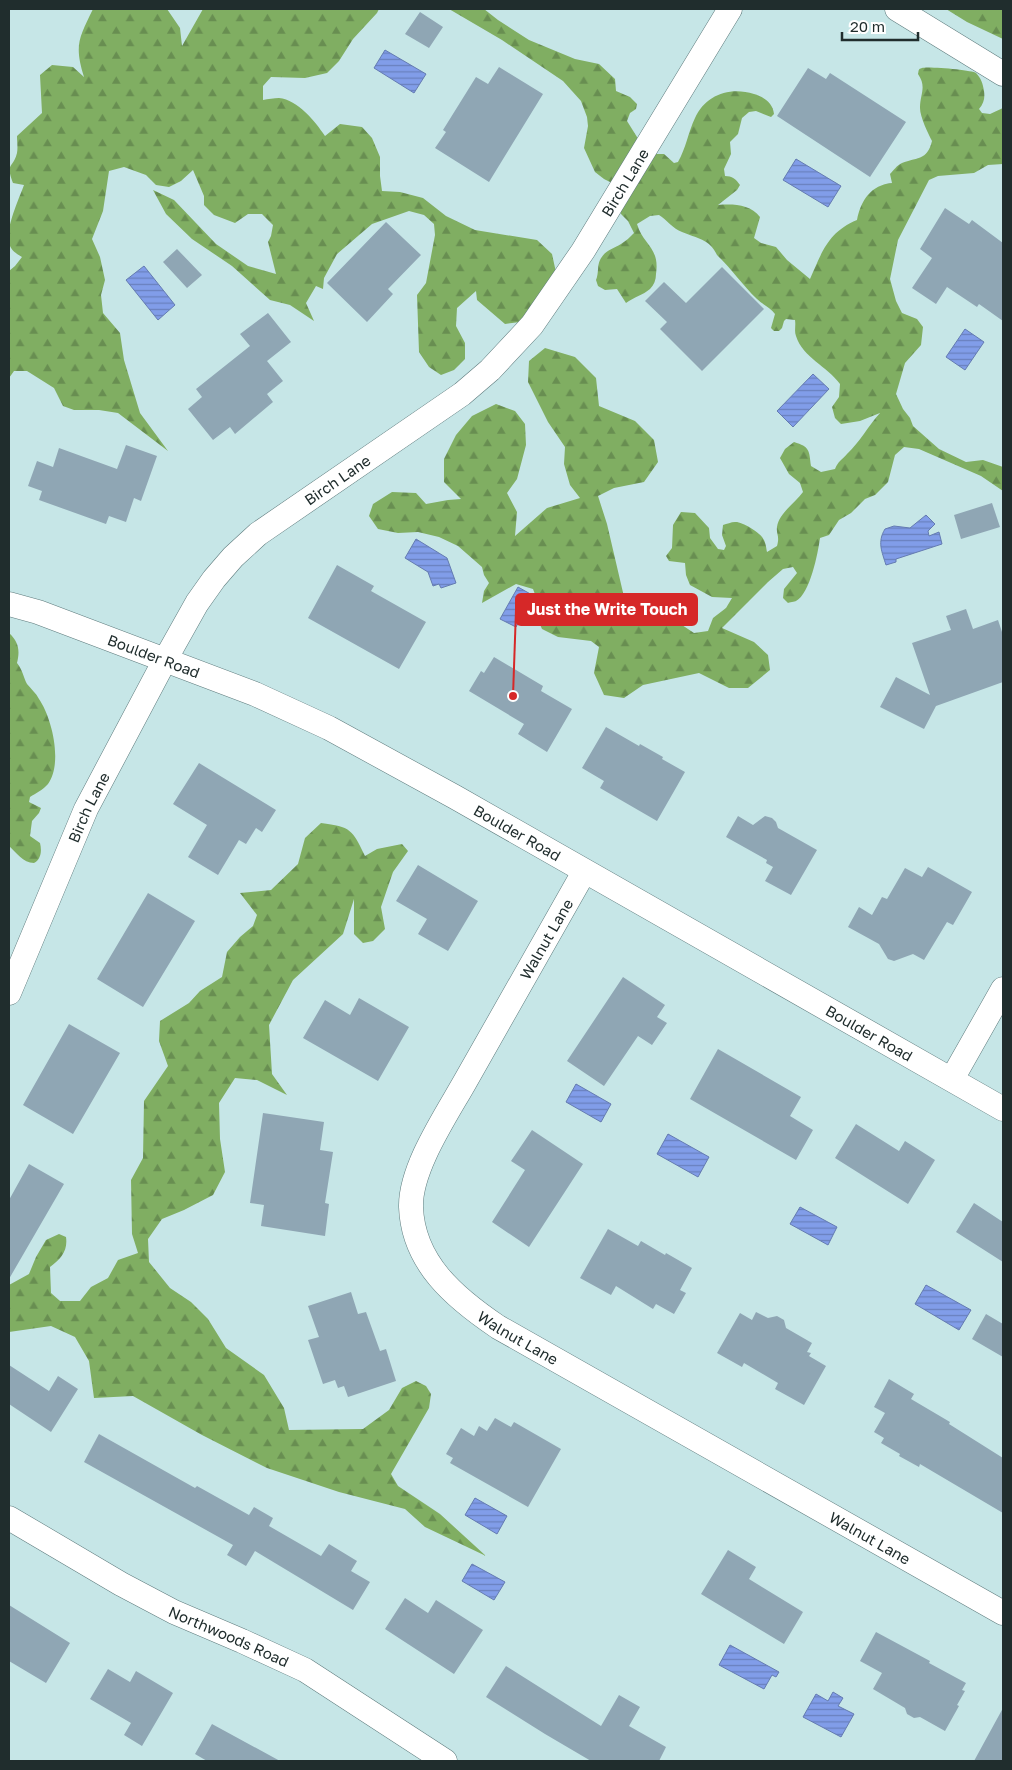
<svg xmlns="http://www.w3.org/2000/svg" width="1012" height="1770" font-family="'Golos Text',sans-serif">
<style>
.forest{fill:url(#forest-firs)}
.water{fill:url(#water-rules);stroke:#647bb1}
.building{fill:#8fa6b4}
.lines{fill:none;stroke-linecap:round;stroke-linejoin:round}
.street-casing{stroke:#5e7b7d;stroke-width:25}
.street{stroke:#fff;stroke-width:24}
.labels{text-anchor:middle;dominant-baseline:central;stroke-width:4;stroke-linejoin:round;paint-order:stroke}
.street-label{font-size:15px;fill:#202d2d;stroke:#fff}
.leader{fill:none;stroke:#d62828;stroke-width:2}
.callout-dot{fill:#d62828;stroke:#fff;stroke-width:2}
.callout{fill:#d62828;stroke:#d62828;stroke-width:2}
.callout-label{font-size:16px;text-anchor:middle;font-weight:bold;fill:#fff}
</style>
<defs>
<pattern id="forest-firs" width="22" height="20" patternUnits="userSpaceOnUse" patternTransform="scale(1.25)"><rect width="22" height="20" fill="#80ae62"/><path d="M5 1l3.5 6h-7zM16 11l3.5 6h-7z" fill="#688e51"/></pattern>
<pattern id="water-rules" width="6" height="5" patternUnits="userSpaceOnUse" patternTransform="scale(1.25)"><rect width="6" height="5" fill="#819de9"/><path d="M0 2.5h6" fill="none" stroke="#6980bd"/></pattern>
</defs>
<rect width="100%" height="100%" fill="#c6e6e7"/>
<!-- forest -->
<path class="forest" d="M 93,9 L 167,9 L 180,28 L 182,46 L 203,9 L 379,9 L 377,13 L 353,39 L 339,61 L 327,73 L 305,78 L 271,77 L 263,86 L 263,100 C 268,99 274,98 279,98 C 298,100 315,121 325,136 L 340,124 L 362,127 L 372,138 L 380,157 L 380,176 L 382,191 L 400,192 L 423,198 L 446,216 L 475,230 L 537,240 L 552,254 L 557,277 L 520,322 L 505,324 L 477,300 L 476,291 L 457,308 L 456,326 L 465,343 L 465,359 L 454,370 L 441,375 L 429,367 L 419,352 L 417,295 L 426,283 L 435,235 L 434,224 L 424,215 L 409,211 L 372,224 L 337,254 L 324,278 L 323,289 L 316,286 L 306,303 L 314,321 L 290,305 L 270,300 L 232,266 L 192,239 L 166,214 L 153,190 L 174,200 L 216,244 L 248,266 L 276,274 L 268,242 L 271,236 L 273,225 L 262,214 L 248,214 L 235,223 L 214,215 L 204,205 L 204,196 L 193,170 L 181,181 L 169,187 L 156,185 L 146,175 L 124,167 L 109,171 L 103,211 L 92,239 L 100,257 L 105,280 L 101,295 L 103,313 L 120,333 L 124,360 L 140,413 L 168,451 L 118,413 L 99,410 L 74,410 L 63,406 L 54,388 L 27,371 L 14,371 L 9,378 L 9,271 L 15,266 L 22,257 C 17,254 12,251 10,246 C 3,233 19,199 24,185 L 13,183 C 5,162 13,169 17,153 C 18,148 17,141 17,136 L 42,113 L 40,75 L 52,65 L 73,67 L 84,77 C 74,45 79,38 93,9 Z
M 449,9 L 484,9 L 498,20 L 529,40 L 575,59 L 599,64 L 615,79 L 616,91 L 630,97 L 637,104 L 636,109 L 630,113 L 627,121 L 642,145 L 653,154 L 664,154 L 674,163 L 678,162 C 686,148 688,133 695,118 C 705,95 730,86 754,94 C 764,97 773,103 774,114 L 771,117 L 756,111 L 749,112 L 742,118 L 738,134 L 730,142 L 731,154 L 724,169 L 725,176 C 732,176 736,179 740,185 L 737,190 L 718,205 C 733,204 750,204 760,217 L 754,238 L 761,243 L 776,247 L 787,260 L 810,279 C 822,252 828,232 857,220 C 861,200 871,185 892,183 L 890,174 C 893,171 897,165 902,163 C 917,157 927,161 932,141 C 928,133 920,117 920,108 C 920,94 927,87 918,74 C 919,70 918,69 922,68 C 926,66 973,70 976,73 C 981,78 983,84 984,91 C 985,98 984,103 979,109 L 982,113 L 990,114 L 1003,108 L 1003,164 L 988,165 L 974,173 L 938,176 L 929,180 L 898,240 L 890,279 L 896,301 L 902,313 L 917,319 L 923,327 L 921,345 L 905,363 L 896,394 L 903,409 L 910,418 L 913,426 L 939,449 L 966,462 L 983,460 L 1003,467 L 1003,491 L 981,476 L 919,449 L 904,447 L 895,455 L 888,482 L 875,495 L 865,499 L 851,513 L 839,520 L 829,535 L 820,538 C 818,553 810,594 796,601 C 795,602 789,602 788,603 L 783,598 L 784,589 L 797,573 L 793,567 L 783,569 L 768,582 L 722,628 L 754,642 L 768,655 L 770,670 L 748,688 L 729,688 L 699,673 L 643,685 L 624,698 L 604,695 L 594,673 L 599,647 L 591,641 L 558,637 L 542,629 L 537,618 L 539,605 L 533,589 L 516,584 L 482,603 L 484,591 L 489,583 L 484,575 L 482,567 L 458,546 L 439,537 L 418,532 L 398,533 L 378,529 L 369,516 L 373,504 L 392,492 L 416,493 L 426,504 L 448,500 L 461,499 L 444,482 L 444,459 L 456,435 L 472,416 L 496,404 L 515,411 L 525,424 L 526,445 L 517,479 L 507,493 L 517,512 L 515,536 L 547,508 L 580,498 L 570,485 L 564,464 L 565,447 L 548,422 L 528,382 L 529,361 L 545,348 L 575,357 L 596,378 L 599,406 L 635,421 L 654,440 L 658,462 L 644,482 L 614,488 L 598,496 L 607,524 L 628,614 L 646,623 L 679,623 L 694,633 L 708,631 L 713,618 L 726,608 L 732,598 L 712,597 L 690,585 L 686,575 L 685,563 L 669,561 L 666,556 L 672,548 L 673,525 L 681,512 L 695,513 L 709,528 L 710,538 L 718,549 L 724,550 L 726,546 L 722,535 L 723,525 C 727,524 731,522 735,522 C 741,521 759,532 762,537 C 766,542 766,547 767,552 L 777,546 C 780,535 776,535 777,527 C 779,513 795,503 803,492 L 800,483 L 789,474 L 780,458 L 785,449 L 794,442 C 810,447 809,450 811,466 L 821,472 L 835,469 C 838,461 842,460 847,454 C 860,442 868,426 880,413 L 860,421 L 841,424 L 835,418 L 832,407 L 839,397 L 840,384 C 827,366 803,358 796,336 C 794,331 796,326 795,320 L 786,319 L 784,321 L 782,328 L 779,331 L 774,331 L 771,328 L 775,314 C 771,308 763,305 757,299 C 743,286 732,269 717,255 C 710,239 696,238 682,232 C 673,229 667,220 659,215 L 650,216 L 637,224 C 643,245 660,247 656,274 C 656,280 654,285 650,289 C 643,295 634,297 626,303 L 617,289 L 605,290 L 598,286 L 596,280 C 599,273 597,266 600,260 C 605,250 613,249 621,244 C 626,241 630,237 634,233 L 628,221 L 621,214 L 618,206 L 614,184 L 604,179 L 595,172 L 584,148 L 588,126 L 587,117 L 581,101 L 563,81 L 502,40 Z
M 946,9 L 1003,9 L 1003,39 L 967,22 Z
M 9,633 C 19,642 20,651 17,663 C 23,671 23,676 27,684 C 31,689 36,693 39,699 C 52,718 63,763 48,784 C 43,790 36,793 30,797 L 29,802 L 41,808 L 39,813 L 32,821 L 30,836 L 40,843 C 42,851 41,859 34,863 C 23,863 16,852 9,846 Z
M 321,823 C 351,827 352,829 365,856 L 377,849 L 402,844 L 408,851 L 393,872 L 381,907 L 385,929 L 373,941 L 363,943 L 354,934 L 354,899 L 343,934 L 293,980 L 269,1025 L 272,1074 L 287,1095 L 257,1080 L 235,1078 L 219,1103 L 220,1139 L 225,1172 L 213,1195 L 184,1210 L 162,1219 L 148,1239 L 149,1262 L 170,1288 L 191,1302 L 208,1319 L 226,1348 L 264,1375 L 284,1408 L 289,1430 L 363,1429 L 389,1410 L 402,1388 L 416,1381 L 426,1386 L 431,1394 L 429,1408 L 391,1474 L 398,1486 L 440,1514 L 486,1556 L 425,1527 L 405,1509 L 339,1492 L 267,1468 L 202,1435 L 133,1396 L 94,1398 L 89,1361 L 75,1337 L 51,1326 L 9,1332 L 9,1285 L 29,1274 L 36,1257 L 46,1240 L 59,1234 L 66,1237 C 68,1251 61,1259 50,1267 L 51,1293 L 60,1301 L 80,1301 L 91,1287 L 108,1278 L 118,1260 L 138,1253 L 132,1234 L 131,1180 L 143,1158 L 144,1101 L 168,1066 L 159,1041 L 160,1021 L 189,1003 L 200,991 L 222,977 L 227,952 L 240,937 L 253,926 L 257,915 L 240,893 L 271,890 L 298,864 L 305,838 Z"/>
<!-- water -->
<path class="water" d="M 385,50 L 426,74 L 414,93 L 374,68 Z
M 796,159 L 841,186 L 828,207 L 783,180 Z
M 144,266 L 175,305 L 158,320 L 126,280 Z
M 965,329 L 984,342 L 965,370 L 946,357 Z
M 813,374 L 829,389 L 793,427 L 777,411 Z
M 926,515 L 935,524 L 928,531 L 929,536 L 939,532 L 942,544 L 896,559 L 896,562 L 886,565 C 882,552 877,542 885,529 L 894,526 L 910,528 Z
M 416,539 L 447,558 L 456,583 L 441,588 L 439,584 L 433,586 L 428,572 L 405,558 Z
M 518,587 L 534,596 L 516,627 L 500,619 Z
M 576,1084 L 611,1104 L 601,1122 L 566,1102 Z
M 668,1134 L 709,1157 L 698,1177 L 657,1154 Z
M 800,1207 L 837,1227 L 828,1245 L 790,1224 Z
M 926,1285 L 971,1310 L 959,1330 L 915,1304 Z
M 475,1498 L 507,1516 L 497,1534 L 465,1515 Z
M 472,1564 L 505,1582 L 494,1600 L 462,1581 Z
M 730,1645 L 779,1672 L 776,1677 L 772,1675 L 764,1689 L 719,1665 Z
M 833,1692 L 843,1698 L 838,1706 L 854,1714 L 841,1737 L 803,1717 L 816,1694 L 828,1701 Z"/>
<!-- building -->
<path class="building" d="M 420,12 L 443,27 L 429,48 L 405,34 Z
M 499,67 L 543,94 L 489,182 L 435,148 L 446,132 L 443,130 L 476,77 L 488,84 Z
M 808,68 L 826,79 L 830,73 L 906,122 L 870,177 L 777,116 Z
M 945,208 L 969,224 L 972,220 L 1003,243 L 1003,321 L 979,304 L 977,307 L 947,287 L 936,304 L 912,288 L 932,258 L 920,249 Z
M 386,222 L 421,255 L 388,289 L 393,294 L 367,322 L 327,283 Z
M 177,249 L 202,275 L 187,288 L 163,262 Z
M 722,267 L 764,309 L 702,371 L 660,329 L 667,322 L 645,301 L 664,282 L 686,303 Z
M 268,313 L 291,342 L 267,361 L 283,381 L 267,394 L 273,402 L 235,434 L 230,427 L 213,440 L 188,409 L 202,397 L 196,389 L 250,346 L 240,334 Z
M 126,445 L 157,456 L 141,501 L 134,498 L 126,522 L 109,516 L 106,524 L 39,500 L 42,491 L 28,486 L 37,461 L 53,467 L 59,448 L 117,469 Z
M 992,503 L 1000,527 L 961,539 L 954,515 Z
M 337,565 L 374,586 L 371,591 L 426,622 L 399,669 L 308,618 Z
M 966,609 L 973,629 L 998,620 L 1003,635 L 1003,682 L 936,706 L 924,729 L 880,707 L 896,677 L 930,695 L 912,643 L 951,630 L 946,616 Z
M 494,657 L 543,686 L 541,691 L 572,709 L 547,752 L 518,734 L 524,724 L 469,691 L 481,671 L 484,673 Z
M 606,727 L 639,746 L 640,744 L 663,757 L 662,759 L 685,772 L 657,821 L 600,788 L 604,781 L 582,768 Z
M 199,763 L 276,810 L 262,832 L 256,828 L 246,844 L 239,840 L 218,875 L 188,857 L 207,825 L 173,804 Z
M 738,816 L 753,825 L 765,816 L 772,818 L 776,822 L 778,828 L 817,850 L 791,895 L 765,881 L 773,867 L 766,863 L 767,860 L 726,837 Z
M 418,865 L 478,901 L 448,951 L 418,934 L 427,919 L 396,901 Z
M 928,867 L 972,892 L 953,925 L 947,922 L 924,960 L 913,954 L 894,961 L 888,959 L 879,944 L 848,927 L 859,907 L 872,915 L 882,897 L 887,899 L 905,868 L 922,877 Z
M 148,893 L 195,921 L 143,1007 L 97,979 Z
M 623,977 L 665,1005 L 657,1017 L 667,1023 L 652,1045 L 638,1036 L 604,1086 L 567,1061 Z
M 359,998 L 409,1027 L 378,1081 L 303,1038 L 325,1000 L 350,1015 Z
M 69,1024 L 120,1053 L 73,1134 L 23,1105 Z
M 718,1049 L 801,1097 L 790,1116 L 813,1130 L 796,1160 L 690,1099 Z
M 263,1113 L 324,1122 L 320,1150 L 333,1152 L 325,1203 L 329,1204 L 325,1236 L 261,1226 L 264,1205 L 250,1203 Z
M 856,1124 L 899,1151 L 905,1141 L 935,1160 L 908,1204 L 835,1158 Z
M 532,1130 L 583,1164 L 529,1247 L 492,1222 L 525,1170 L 511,1161 Z
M 29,1164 L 64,1184 L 9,1279 L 9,1200 Z
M 974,1203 L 1003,1222 L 1003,1262 L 956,1232 Z
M 608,1229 L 638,1246 L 641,1241 L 665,1255 L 666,1253 L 692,1268 L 680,1290 L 686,1293 L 674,1314 L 656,1304 L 653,1309 L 616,1286 L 611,1295 L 580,1278 Z
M 351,1292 L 358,1314 L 366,1312 L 380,1351 L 386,1349 L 396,1381 L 348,1397 L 344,1386 L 338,1388 L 335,1380 L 323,1384 L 308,1340 L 319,1337 L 308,1306 Z
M 756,1312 L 768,1318 L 777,1316 L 784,1320 L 786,1328 L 812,1343 L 807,1352 L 811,1353 L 809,1356 L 826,1366 L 804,1405 L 775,1389 L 778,1383 L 744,1363 L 742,1367 L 717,1353 L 740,1313 L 752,1320 Z
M 986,1314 L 1003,1324 L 1003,1357 L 972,1339 Z
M 9,1365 L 49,1391 L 58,1376 L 78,1389 L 51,1432 L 9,1404 Z
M 889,1379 L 914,1394 L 911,1399 L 950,1422 L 949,1424 L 1003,1458 L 1003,1513 L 920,1464 L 919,1467 L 899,1456 L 900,1454 L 881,1443 L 884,1438 L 874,1432 L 885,1413 L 874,1407 Z
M 495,1418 L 511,1427 L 514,1422 L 561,1449 L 528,1507 L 450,1463 L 453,1458 L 446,1454 L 461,1428 L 474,1436 L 479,1426 L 487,1431 Z
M 99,1434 L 195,1488 L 197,1486 L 249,1515 L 254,1507 L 273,1518 L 269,1526 L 321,1556 L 329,1544 L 357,1561 L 351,1571 L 370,1582 L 353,1610 L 255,1551 L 246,1566 L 227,1555 L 233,1545 L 84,1462 Z
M 728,1550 L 756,1567 L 749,1579 L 803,1612 L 784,1644 L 701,1594 Z
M 405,1598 L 428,1613 L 436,1600 L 483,1630 L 454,1674 L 385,1629 Z
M 9,1605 L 70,1643 L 46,1683 L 9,1661 Z
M 876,1632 L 930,1661 L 929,1663 L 966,1683 L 962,1690 L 965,1691 L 957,1705 L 959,1706 L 945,1731 L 920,1717 L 914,1718 L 907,1714 L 905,1708 L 873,1689 L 882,1673 L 860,1661 Z
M 506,1666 L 601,1726 L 619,1695 L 640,1707 L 629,1726 L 666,1747 L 659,1761 L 591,1761 L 545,1734 L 486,1697 Z
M 108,1669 L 130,1682 L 136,1671 L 173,1693 L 142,1746 L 124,1735 L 131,1723 L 90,1699 Z
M 1003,1708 L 1003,1761 L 974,1761 Z
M 212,1724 L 280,1761 L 207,1761 L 195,1754 Z"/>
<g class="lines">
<defs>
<g id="street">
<path d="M 897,9 L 1003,74"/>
<path id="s1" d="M 9,604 L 38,612 L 255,694 L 329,728 L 455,797 L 1003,1109"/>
<path id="s2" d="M 584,872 C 545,941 505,1010 466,1080 C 447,1114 410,1168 411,1207 C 413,1263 455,1298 498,1327 L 1003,1613"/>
<path id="s3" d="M 9,993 L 86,809 L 165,660 L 197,603 L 214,579 L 233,557 L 258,534 L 462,394 L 490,370 L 532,325 L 583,251 L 730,9"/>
<path d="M 952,1079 L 1003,989"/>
<path id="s4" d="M 9,1518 L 121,1584 L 174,1612 L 242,1641 L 305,1670 L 445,1761"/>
</g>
</defs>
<!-- street casing -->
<use href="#street" class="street-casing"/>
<!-- street -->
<use href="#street" class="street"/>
</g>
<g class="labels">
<!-- street labels -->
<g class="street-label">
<text stroke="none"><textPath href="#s3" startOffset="1042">Birch Lane</textPath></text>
<text stroke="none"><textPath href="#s3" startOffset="622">Birch Lane</textPath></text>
<text stroke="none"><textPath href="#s1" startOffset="154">Boulder Road</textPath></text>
<text stroke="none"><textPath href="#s3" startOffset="202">Birch Lane</textPath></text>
<text stroke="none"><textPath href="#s1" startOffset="559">Boulder Road</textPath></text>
<text transform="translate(546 939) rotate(-60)">Walnut Lane</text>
<text stroke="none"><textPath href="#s1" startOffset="964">Boulder Road</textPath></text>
<text stroke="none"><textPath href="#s2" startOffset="556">Walnut Lane</textPath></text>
<text stroke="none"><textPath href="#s2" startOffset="961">Walnut Lane</textPath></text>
<text stroke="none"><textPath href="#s4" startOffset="250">Northwoods Road</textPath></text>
</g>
</g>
<!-- callouts -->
<path class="leader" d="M513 696L516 610"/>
<circle class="callout-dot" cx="513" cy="696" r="5"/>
<rect class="callout" x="516" y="594" width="181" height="31" rx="5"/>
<g class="callout-label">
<text x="607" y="615">Just the Write Touch</text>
</g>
<!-- border -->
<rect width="1012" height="1770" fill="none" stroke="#202d2d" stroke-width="20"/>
<!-- scale -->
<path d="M842 32v8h76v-8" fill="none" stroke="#202d2d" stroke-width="2.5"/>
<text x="850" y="32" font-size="15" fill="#202d2d" stroke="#ffffff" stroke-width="4" paint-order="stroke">20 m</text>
</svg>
